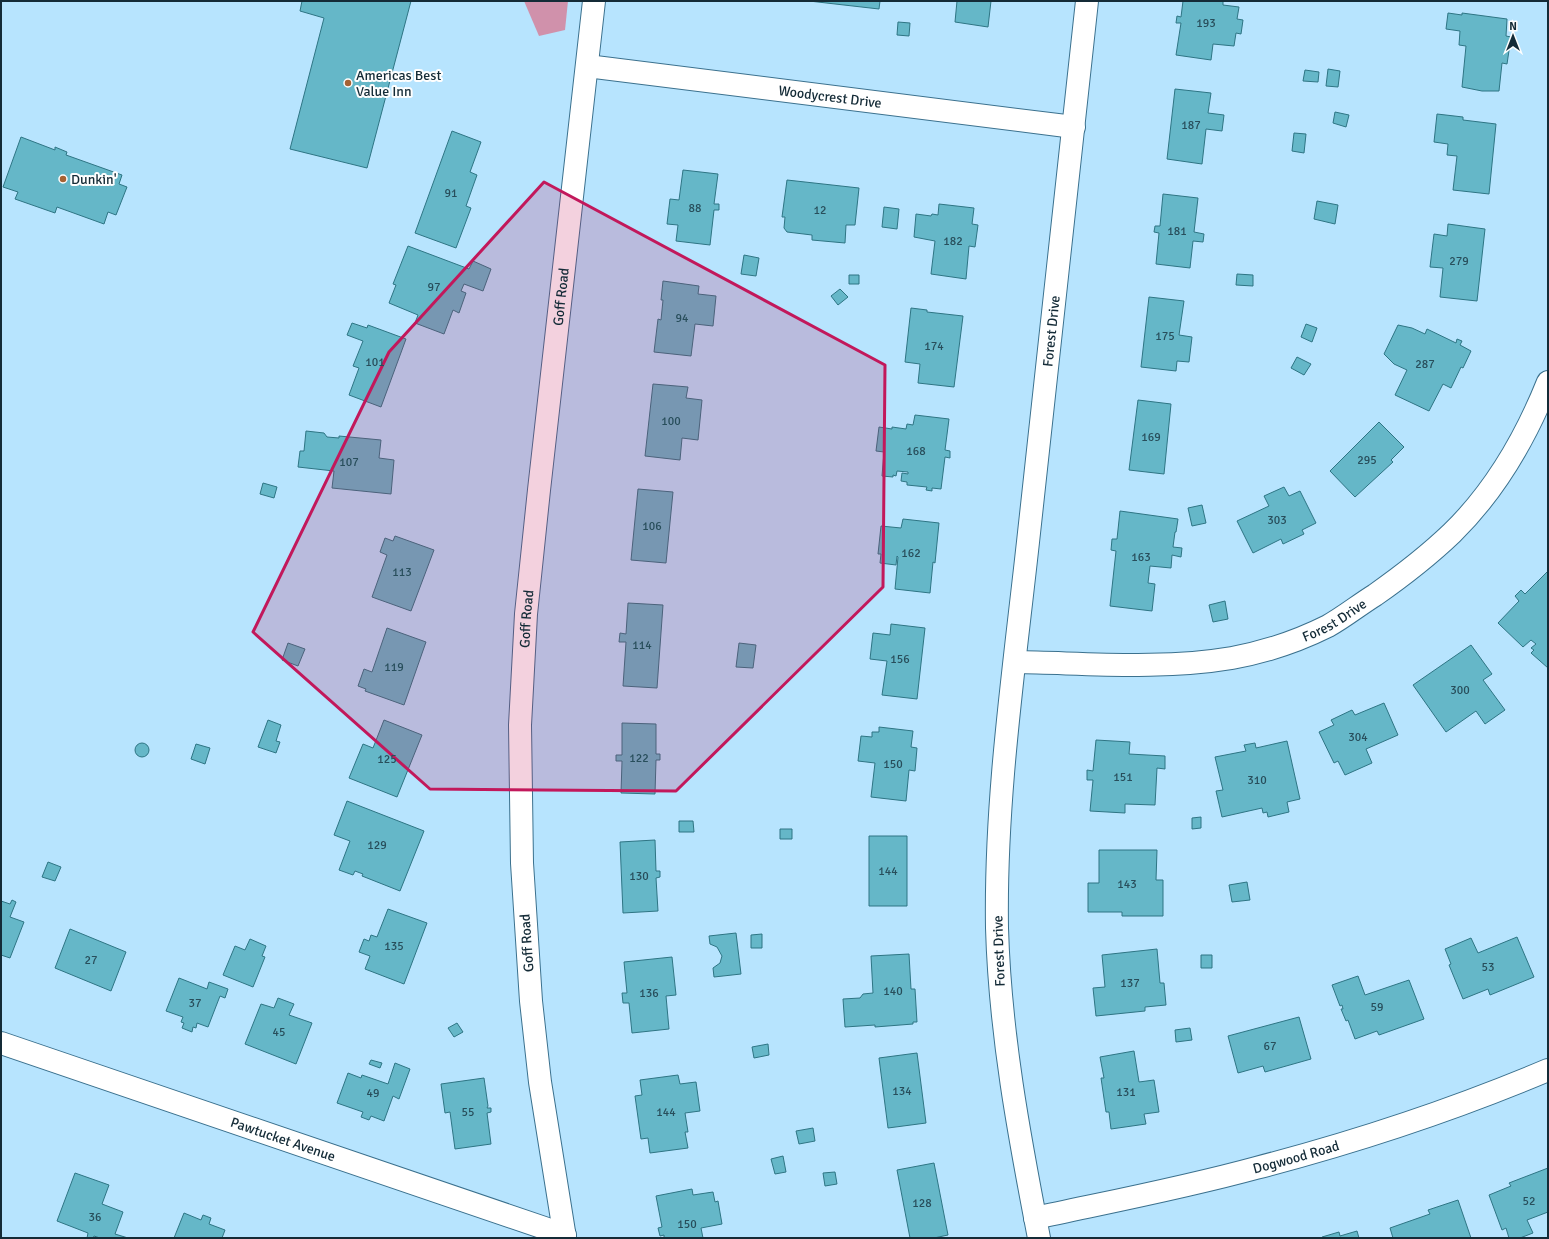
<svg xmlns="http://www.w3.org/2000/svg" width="1549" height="1239" font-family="Signika,sans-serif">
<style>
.forest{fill:#d091ab}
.building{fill:#65b7c8;stroke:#2e7584}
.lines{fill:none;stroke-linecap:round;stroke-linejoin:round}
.street-casing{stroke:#3b718e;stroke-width:24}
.secondary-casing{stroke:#3b718e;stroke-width:24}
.street{stroke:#fff;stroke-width:22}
.secondary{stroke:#fff;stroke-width:22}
.marked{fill:#c2185b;fill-opacity:0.2;stroke:#c2185b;stroke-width:3;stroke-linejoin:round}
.poi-dot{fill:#a66233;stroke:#fefefe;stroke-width:1.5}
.labels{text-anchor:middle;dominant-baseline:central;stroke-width:4;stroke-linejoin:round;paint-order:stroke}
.number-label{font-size:12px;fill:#284e5b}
.poi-label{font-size:14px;fill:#142b37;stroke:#fefefe;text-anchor:start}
.street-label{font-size:14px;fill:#142b37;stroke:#fefefe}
</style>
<rect width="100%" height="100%" fill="#b7e4fe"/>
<!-- forest -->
<path class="forest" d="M 524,1 L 568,1 L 565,30 L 539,36 Z"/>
<!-- building -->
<path class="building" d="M 302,1 L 411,1 L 367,168 L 290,149 L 324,18 L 300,11 Z
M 809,1 L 880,1 L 879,9 Z
M 957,1 L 991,1 L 988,27 L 955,22 Z
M 1183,1 L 1223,1 L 1223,5 L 1239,7 L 1237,19 L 1243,20 L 1241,34 L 1236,33 L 1234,46 L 1213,44 L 1211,60 L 1176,55 L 1181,23 L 1176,23 L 1177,16 L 1181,17 Z
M 1448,13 L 1462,15 L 1462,13 L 1507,19 L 1506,36 L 1511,37 L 1507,64 L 1502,63 L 1499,91 L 1482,91 L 1462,87 L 1466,46 L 1459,45 L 1460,31 L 1446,29 Z
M 898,22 L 910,23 L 909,36 L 897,35 Z
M 1328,69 L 1340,71 L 1338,87 L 1326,86 Z
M 1305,70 L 1319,72 L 1318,82 L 1303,81 Z
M 1175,89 L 1211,93 L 1208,113 L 1224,115 L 1222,131 L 1206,129 L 1202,164 L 1167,159 Z
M 1335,112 L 1349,115 L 1346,127 L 1333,123 Z
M 1437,114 L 1463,117 L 1463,120 L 1496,124 L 1489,194 L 1453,190 L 1457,156 L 1447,155 L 1448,144 L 1434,142 Z
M 452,131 L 481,142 L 470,172 L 477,175 L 466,206 L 471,208 L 456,248 L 415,233 Z
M 1294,133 L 1306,134 L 1304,153 L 1292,151 Z
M 21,137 L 55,150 L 55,147 L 67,152 L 66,155 L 122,175 L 119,184 L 127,187 L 116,215 L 108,212 L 104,224 L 57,207 L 55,213 L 15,199 L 18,192 L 3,187 Z
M 683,170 L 718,174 L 714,204 L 719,204 L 719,210 L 714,210 L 710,245 L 676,241 L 678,225 L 667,224 L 670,199 L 679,200 Z
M 787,180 L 859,188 L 855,225 L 846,225 L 845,243 L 812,240 L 812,235 L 787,232 L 784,228 L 785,217 L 782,217 Z
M 1163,194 L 1198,198 L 1194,232 L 1204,234 L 1203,242 L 1193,241 L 1190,268 L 1156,264 L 1159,233 L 1154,232 L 1155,226 L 1160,226 Z
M 1317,201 L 1338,205 L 1335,224 L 1314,219 Z
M 939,204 L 974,208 L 972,224 L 978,225 L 975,247 L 969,246 L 966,279 L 931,274 L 935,241 L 914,237 L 916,214 L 931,216 L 932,214 L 938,215 Z
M 884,207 L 899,209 L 897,229 L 882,227 Z
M 1448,224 L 1485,229 L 1477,301 L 1440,297 L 1443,268 L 1430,267 L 1434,234 L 1447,236 Z
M 408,246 L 469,269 L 473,261 L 491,269 L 483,291 L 464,284 L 461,291 L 466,293 L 459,313 L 453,310 L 444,334 L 415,323 L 418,315 L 389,303 L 396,285 L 393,284 Z
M 744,255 L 759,258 L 756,276 L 741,274 Z
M 1237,274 L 1253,275 L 1253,286 L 1236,285 Z
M 849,275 L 859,275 L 859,284 L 849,284 Z
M 663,281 L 699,286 L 698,294 L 716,296 L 713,326 L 695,324 L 691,356 L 654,352 L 658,319 L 661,320 L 663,300 L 661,300 Z
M 840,289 L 848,297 L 838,305 L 831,296 Z
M 1149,297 L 1184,301 L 1179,335 L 1192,337 L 1189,362 L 1177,361 L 1176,371 L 1141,367 Z
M 911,308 L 927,310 L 927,312 L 963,316 L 954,387 L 918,383 L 920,364 L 905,362 Z
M 352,323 L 367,328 L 368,325 L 406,339 L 381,407 L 349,395 L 359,368 L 353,366 L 363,341 L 347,335 Z
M 1306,324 L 1317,328 L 1312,342 L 1301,337 Z
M 1398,325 L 1412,328 L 1425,334 L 1427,329 L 1456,343 L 1457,339 L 1462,341 L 1460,345 L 1471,351 L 1463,368 L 1461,367 L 1451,388 L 1443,384 L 1429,411 L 1395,395 L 1407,370 L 1394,364 L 1384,354 Z
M 1297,357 L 1311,364 L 1304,375 L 1291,368 Z
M 653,384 L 688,387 L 686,398 L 702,400 L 698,440 L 682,438 L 680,460 L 645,456 Z
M 1138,400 L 1171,404 L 1164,474 L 1129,470 Z
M 915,415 L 949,419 L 945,450 L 950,451 L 950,458 L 945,457 L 941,489 L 932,488 L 932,491 L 926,490 L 927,487 L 907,485 L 907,482 L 901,481 L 902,473 L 908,474 L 908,472 L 897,471 L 896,476 L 893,475 L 893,477 L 882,476 L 884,452 L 876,451 L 879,427 L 892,429 L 892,427 L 906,429 L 907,424 L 913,425 Z
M 1379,422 L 1404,447 L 1391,460 L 1393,462 L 1355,497 L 1330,471 Z
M 306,431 L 324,433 L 327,437 L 339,438 L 339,436 L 381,440 L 379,458 L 394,460 L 391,494 L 332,488 L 334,471 L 298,467 L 300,451 L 304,451 Z
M 263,483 L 277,487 L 274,498 L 260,494 Z
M 1284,487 L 1289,496 L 1300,491 L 1316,523 L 1302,530 L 1304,534 L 1283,544 L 1281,539 L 1253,553 L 1237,521 L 1269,506 L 1264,496 Z
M 638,489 L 673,492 L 666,563 L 631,560 Z
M 1202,505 L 1206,523 L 1192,526 L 1188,508 Z
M 1120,511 L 1178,519 L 1176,532 L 1175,532 L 1173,547 L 1182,548 L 1181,557 L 1172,555 L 1171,568 L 1150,566 L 1148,583 L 1155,584 L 1152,611 L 1110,606 L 1116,551 L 1111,550 L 1112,539 L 1117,539 Z
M 903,519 L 939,523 L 935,563 L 933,562 L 930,593 L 895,589 L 898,557 L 897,556 L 896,565 L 880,563 L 881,554 L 878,554 L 881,526 L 901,528 Z
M 395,536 L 434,550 L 411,611 L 372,597 L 387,555 L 380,552 L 385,538 L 393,541 Z
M 1547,572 L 1548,572 L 1548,668 L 1531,653 L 1534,650 L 1531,648 L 1536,644 L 1531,640 L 1523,647 L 1498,623 L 1519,601 L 1515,596 L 1521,590 L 1525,594 Z
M 1225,601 L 1228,619 L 1213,622 L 1209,605 Z
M 628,603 L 663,605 L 657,688 L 623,686 L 626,642 L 619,642 L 620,633 L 626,634 Z
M 891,624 L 925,628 L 917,699 L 882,695 L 887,661 L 870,659 L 873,633 L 890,635 Z
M 387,628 L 426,642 L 404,705 L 365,691 L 366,689 L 358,686 L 364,669 L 372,672 Z
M 288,643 L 305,649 L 298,666 L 282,660 Z
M 739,643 L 756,645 L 753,668 L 736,667 Z
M 1471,645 L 1492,674 L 1483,680 L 1505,710 L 1485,724 L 1476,711 L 1446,732 L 1413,685 Z
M 1384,703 L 1398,735 L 1366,749 L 1372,763 L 1345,775 L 1338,761 L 1334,763 L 1319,732 L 1334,725 L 1331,720 L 1352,710 L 1355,715 Z
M 268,720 L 281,725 L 276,741 L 280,742 L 276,753 L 258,747 Z
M 384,720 L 422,735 L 397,797 L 349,778 L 363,744 L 373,748 Z
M 622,723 L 656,724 L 656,754 L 660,754 L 660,760 L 656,760 L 655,794 L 621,793 L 622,761 L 616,761 L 616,755 L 622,755 Z
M 879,727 L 913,731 L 911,747 L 917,748 L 915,771 L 909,770 L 906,801 L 871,797 L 875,763 L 858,761 L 861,736 L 872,737 L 872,732 L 879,732 Z
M 1096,740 L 1130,742 L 1129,754 L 1165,756 L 1165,769 L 1157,768 L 1155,805 L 1125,804 L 1125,813 L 1090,811 L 1093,780 L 1087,780 L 1087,770 L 1093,771 Z
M 1287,741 L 1300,799 L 1287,802 L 1289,812 L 1268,817 L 1267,812 L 1263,813 L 1262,808 L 1222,817 L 1216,791 L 1223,790 L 1215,757 L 1246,751 L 1244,745 L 1255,743 L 1256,748 Z
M135 750a7 7 0 1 1 14 0a7 7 0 1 1-14 0Z
M 196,744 L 210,748 L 205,764 L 191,759 Z
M 347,801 L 424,831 L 400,891 L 362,876 L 363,874 L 355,871 L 353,875 L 339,870 L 350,841 L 334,835 Z
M 1201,817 L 1201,828 L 1192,829 L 1192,818 Z
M 679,821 L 693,821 L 694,832 L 679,832 Z
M 780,829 L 792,829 L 792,839 L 780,839 Z
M 869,836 L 907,836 L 907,906 L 869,906 Z
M 655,840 L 656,871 L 660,871 L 660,877 L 656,878 L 658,911 L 623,913 L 620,842 Z
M 1099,850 L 1157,850 L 1156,880 L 1163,880 L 1163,916 L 1122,916 L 1122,912 L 1088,912 L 1088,883 L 1099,883 Z
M 48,862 L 61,867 L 55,881 L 42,877 Z
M 1247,882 L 1250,900 L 1232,902 L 1229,885 Z
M 12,900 L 16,902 L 10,917 L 24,922 L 10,958 L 1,955 L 1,901 L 10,904 Z
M 388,909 L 427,923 L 404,984 L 365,969 L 370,956 L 359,952 L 364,939 L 369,941 L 371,935 L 377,937 Z
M 70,929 L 126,952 L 111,991 L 55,968 Z
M 736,933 L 741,974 L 714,977 L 713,968 L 720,963 L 722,956 L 717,947 L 710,944 L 709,936 Z
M 762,934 L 762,948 L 751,948 L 751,935 Z
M 1517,937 L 1534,977 L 1490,995 L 1488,989 L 1463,999 L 1449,965 L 1451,964 L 1445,949 L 1471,938 L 1478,953 Z
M 250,939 L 266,946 L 262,956 L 265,957 L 253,987 L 223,975 L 235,946 L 245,950 Z
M 1157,949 L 1160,983 L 1164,983 L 1166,1005 L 1145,1007 L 1145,1011 L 1096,1016 L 1093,988 L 1105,987 L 1102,955 Z
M 909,954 L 911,989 L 915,989 L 917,1022 L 913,1022 L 913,1024 L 875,1027 L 875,1025 L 845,1027 L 843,999 L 860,998 L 863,994 L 873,993 L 871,956 Z
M 1201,955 L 1212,955 L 1212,968 L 1201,968 Z
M 672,957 L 676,995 L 666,996 L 669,1029 L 632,1033 L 629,1003 L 623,1003 L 622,993 L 627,993 L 624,962 Z
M 1358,976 L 1365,995 L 1409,980 L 1424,1019 L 1379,1035 L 1377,1031 L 1355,1039 L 1348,1020 L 1346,1021 L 1341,1009 L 1343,1009 L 1342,1005 L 1340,1006 L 1332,985 Z
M 179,978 L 207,989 L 209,982 L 228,989 L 225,998 L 220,996 L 208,1027 L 197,1023 L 196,1028 L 193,1027 L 192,1032 L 182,1028 L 184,1023 L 181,1022 L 183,1017 L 166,1011 Z
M 278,998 L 294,1004 L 289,1015 L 312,1023 L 296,1064 L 245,1044 L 261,1004 L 274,1008 Z
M 1299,1017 L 1311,1059 L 1265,1072 L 1263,1066 L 1238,1073 L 1228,1036 Z
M 457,1023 L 463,1032 L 454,1037 L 448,1028 Z
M 1190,1028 L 1192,1040 L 1176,1042 L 1175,1030 Z
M 768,1044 L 769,1055 L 754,1058 L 752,1047 Z
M 1134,1051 L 1139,1082 L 1154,1080 L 1159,1112 L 1144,1114 L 1146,1124 L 1111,1129 L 1109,1112 L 1106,1112 L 1101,1078 L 1104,1078 L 1100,1057 Z
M 917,1053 L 926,1123 L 888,1128 L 879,1058 Z
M 371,1060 L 382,1063 L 380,1068 L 369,1064 Z
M 395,1063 L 410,1069 L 399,1099 L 393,1096 L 384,1121 L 371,1116 L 369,1120 L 361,1117 L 363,1112 L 337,1103 L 348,1073 L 361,1078 L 362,1075 L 388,1084 Z
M 678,1075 L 680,1084 L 696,1082 L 700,1111 L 685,1113 L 688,1132 L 685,1132 L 688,1148 L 650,1153 L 648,1138 L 641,1139 L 635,1096 L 642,1095 L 640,1080 Z
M 484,1078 L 488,1106 L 487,1108 L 491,1108 L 491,1112 L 487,1113 L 491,1144 L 455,1149 L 450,1112 L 445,1113 L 441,1084 Z
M 813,1128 L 815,1141 L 799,1144 L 796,1131 Z
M 783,1156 L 786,1172 L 775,1174 L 771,1159 Z
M 934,1163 L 948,1235 L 934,1238 L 910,1238 L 897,1170 Z
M 1548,1168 L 1548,1212 L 1527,1220 L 1533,1233 L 1520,1238 L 1509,1238 L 1506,1228 L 1502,1230 L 1489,1195 L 1511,1186 L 1509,1183 Z
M 835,1172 L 837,1184 L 825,1186 L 823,1173 Z
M 75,1173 L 109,1185 L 102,1204 L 123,1212 L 115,1234 L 128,1238 L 100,1238 L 94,1236 L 93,1238 L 87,1238 L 88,1233 L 57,1221 Z
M 692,1189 L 693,1195 L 713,1192 L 715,1202 L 718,1201 L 722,1224 L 701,1228 L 703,1238 L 664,1238 L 664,1235 L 660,1236 L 658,1228 L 662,1227 L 656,1196 Z
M 1458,1200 L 1471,1238 L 1393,1238 L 1390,1228 L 1430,1214 L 1428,1210 Z
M 184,1213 L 201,1220 L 203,1215 L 211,1218 L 209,1224 L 225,1230 L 222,1238 L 174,1238 Z
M 1357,1231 L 1359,1238 L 1322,1238 L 1322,1237 L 1339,1232 L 1340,1236 Z"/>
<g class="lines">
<defs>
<g id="street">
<path id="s1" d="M 587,66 L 1074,127"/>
<path id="s2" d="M 1015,662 C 1086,663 1161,670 1232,658 C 1265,652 1298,641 1328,626 C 1344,617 1359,605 1375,595 C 1402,576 1428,556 1452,533 C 1494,492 1526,437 1548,382"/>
<path id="s3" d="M 1,1043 L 565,1235"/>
<path id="s4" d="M 1035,1218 C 1109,1202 1183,1188 1256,1168 C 1356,1142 1453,1110 1548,1070"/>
<path id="s5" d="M 1039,1238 C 1019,1135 1000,1033 997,928 C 995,799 1014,670 1028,542 C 1048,362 1067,181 1087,1"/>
</g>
<g id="secondary">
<path id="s6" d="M 565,1238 L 540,1082 L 531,1001 L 522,863 L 520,725 L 526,614 L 539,490 L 594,1"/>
</g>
</defs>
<!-- street casing -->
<use href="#street" class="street-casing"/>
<!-- secondary casing -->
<use href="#secondary" class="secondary-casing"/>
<!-- street -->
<use href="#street" class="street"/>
<!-- secondary -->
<use href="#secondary" class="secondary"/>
</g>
<!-- marked area -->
<path class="marked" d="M 544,182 L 885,365 L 883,587 L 676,791 L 430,789 L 253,632 L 389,352 Z"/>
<!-- markers -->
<g class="poi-dot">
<circle cx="348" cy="83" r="4"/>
<circle cx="63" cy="179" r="4"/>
</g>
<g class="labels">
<!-- number labels -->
<g class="number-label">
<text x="1206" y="23">193</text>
<text x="1191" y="125">187</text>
<text x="451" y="193">91</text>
<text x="695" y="208">88</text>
<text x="820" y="210">12</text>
<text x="1177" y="231">181</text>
<text x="953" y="241">182</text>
<text x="1459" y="261">279</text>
<text x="434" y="287">97</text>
<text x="682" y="318">94</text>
<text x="1165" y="336">175</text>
<text x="934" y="346">174</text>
<text x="375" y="362">101</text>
<text x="1425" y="364">287</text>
<text x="671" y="421">100</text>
<text x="1151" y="437">169</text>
<text x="916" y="451">168</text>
<text x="1367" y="460">295</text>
<text x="349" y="462">107</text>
<text x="1277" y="520">303</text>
<text x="652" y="526">106</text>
<text x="911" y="553">162</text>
<text x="1141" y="557">163</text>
<text x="402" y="572">113</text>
<text x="642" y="645">114</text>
<text x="900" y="659">156</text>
<text x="394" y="667">119</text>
<text x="1460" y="690">300</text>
<text x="1358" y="737">304</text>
<text x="639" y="758">122</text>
<text x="387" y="759">125</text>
<text x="893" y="764">150</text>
<text x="1123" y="777">151</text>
<text x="1257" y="780">310</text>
<text x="377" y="845">129</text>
<text x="888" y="871">144</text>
<text x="639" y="876">130</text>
<text x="1127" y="884">143</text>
<text x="394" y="946">135</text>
<text x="91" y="960">27</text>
<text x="1488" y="967">53</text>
<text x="1130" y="983">137</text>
<text x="893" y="991">140</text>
<text x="649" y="993">136</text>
<text x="195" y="1003">37</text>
<text x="1377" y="1007">59</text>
<text x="279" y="1032">45</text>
<text x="1270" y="1046">67</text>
<text x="902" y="1091">134</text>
<text x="1126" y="1092">131</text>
<text x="373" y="1093">49</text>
<text x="468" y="1112">55</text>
<text x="666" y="1112">144</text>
<text x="1529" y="1201">52</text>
<text x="922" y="1203">128</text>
<text x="95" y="1217">36</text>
<text x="687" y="1224">150</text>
</g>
<!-- poi labels -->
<g class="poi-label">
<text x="356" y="75">Americas Best<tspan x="356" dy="16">Value Inn</tspan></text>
<text x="71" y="179">Dunkin'</text>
</g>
<!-- street labels -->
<g class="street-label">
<text stroke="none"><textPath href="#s1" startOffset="245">Woodycrest Drive</textPath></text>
<text stroke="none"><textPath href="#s6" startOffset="946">Goff Road</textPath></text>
<text stroke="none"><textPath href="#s5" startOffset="913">Forest Drive</textPath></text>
<text stroke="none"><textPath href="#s6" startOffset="622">Goff Road</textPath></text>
<text stroke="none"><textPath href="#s2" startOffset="327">Forest Drive</textPath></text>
<text transform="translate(527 943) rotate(-94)">Goff Road</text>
<text transform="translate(999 951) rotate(-92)">Forest Drive</text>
<text stroke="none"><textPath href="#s3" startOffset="298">Pawtucket Avenue</textPath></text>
<text stroke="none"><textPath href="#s4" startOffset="268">Dogwood Road</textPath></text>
</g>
</g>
<!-- border -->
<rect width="1549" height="1239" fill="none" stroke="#142b37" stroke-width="4"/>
<!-- north arrow -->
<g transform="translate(1513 36)" stroke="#fefefe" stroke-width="3" paint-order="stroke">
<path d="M0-3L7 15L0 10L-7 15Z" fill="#142b37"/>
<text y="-6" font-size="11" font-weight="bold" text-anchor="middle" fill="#142b37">N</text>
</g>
</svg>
